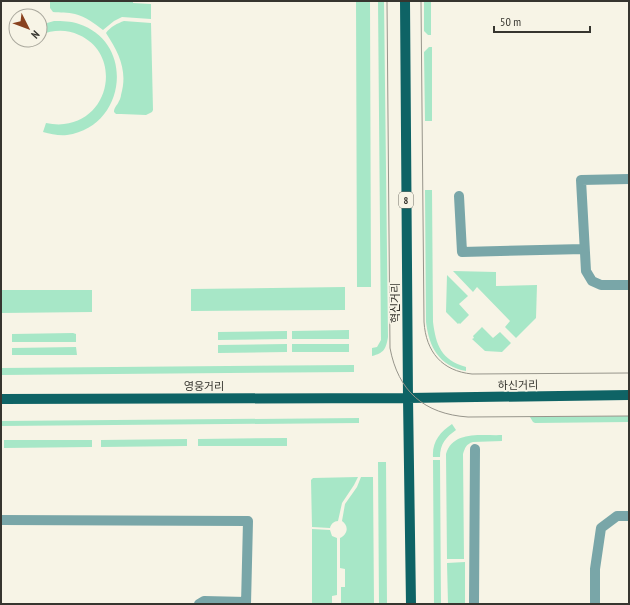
<svg xmlns="http://www.w3.org/2000/svg" width="630" height="605" font-family="'PT Sans Narrow','Noto Sans KR',sans-serif">
<style>
.green{fill:#a7e7c7}
.lines{fill:none;stroke-linecap:round;stroke-linejoin:round}
.minor{stroke:#79a6a8;stroke-width:10}
.primary{stroke:#0e6365;stroke-width:10}
.tram{stroke:#97958b;stroke-width:1}
.labels{text-anchor:middle;dominant-baseline:central;stroke-width:3.5;stroke-linejoin:round;paint-order:stroke}
.shield{fill:#f7f4e6;stroke:#706e66;stroke-width:1}
.shield-label{font-size:10px;font-weight:bold;fill:#36352f}
.street-label{font-size:11px;fill:#36352f;stroke:#f7f4e6}
</style>
<rect width="100%" height="100%" fill="#f7f4e6"/>
<!-- green -->
<path class="green" d="M 51,1 L 133,1 L 133,3 L 151,4 L 151,19 L 122,17 L 114,21 L 103,30 C 94,23 86,17 75,14 C 68,12 60,13 53,12 L 50,8 L 50,2 Z
M 356,1 L 370,1 L 371,287 L 357,287 Z
M 378,1 L 384,1 L 388,337 C 386,349 384,353 372,356 L 372,348 L 377,347 L 381,340 Z
M 424,1 L 431,1 L 431,35 L 428,35 L 424,31 Z
M 54,21 C 62,21 71,21 79,24 C 136,43 126,127 67,135 C 59,136 51,134 43,132 L 46,123 C 52,124 58,125 64,124 C 111,119 122,54 79,35 C 66,29 53,30 40,35 L 40,25 Z
M 124,21 L 151,23 L 153,110 L 152,112 L 146,115 L 121,114 L 116,114 L 114,112 C 114,107 117,106 119,101 C 120,100 121,96 121,95 C 128,71 119,53 106,33 C 110,27 118,23 124,21 Z
M 429,47 L 432,47 L 432,121 L 425,121 L 424,52 Z
M 425,190 L 432,190 L 433,322 C 436,345 441,360 466,367 L 466,371 C 439,366 429,347 426,322 Z
M 453,271 L 496,272 L 496,286 L 537,285 L 536,318 L 516,338 L 505,327 L 510,321 L 477,287 L 473,292 Z
M 447,275 L 468,296 L 459,304 L 469,315 L 460,324 L 459,323 L 458,324 L 446,312 Z
M 345,287 L 345,310 L 191,311 L 191,289 Z
M 1,290 L 92,290 L 92,312 L 1,313 Z
M 482,327 L 493,338 L 500,332 L 511,343 L 502,352 L 485,351 L 472,339 L 474,338 L 473,336 Z
M 349,330 L 349,339 L 292,339 L 292,331 Z
M 287,331 L 287,339 L 218,340 L 218,332 Z
M 73,333 L 76,334 L 76,342 L 12,342 L 12,334 Z
M 287,344 L 287,352 L 218,353 L 218,345 Z
M 292,344 L 349,344 L 349,352 L 292,352 Z
M 76,347 L 77,355 L 12,355 L 12,348 Z
M 354,365 L 354,372 L 1,375 L 1,368 Z
M 629,416 L 629,422 L 535,423 L 533,422 L 530,417 Z
M 359,418 L 359,423 L 1,426 L 1,421 Z
M 452,424 L 456,430 C 446,437 440,444 440,457 L 433,457 C 432,442 440,432 452,424 Z
M 502,435 L 502,441 L 473,442 C 466,444 465,448 463,454 L 464,559 L 447,559 L 446,454 C 453,430 482,436 502,435 Z
M 287,438 L 287,446 L 198,446 L 198,439 Z
M 187,439 L 187,446 L 101,447 L 101,440 Z
M 4,440 L 92,440 L 92,447 L 4,448 Z
M 433,460 L 440,460 L 441,604 L 434,604 Z
M 378,462 L 386,462 L 387,604 L 379,604 Z
M 358,477 L 354,485 L 342,503 L 338,521 C 334,521 331,524 330,528 L 312,527 L 311,480 L 313,478 Z
M 361,477 L 373,477 L 374,604 L 341,604 L 341,587 L 345,587 L 345,569 L 340,568 L 340,538 C 348,534 349,526 342,521 L 345,504 L 357,487 Z
M 312,529 L 330,530 L 332,536 L 337,538 L 337,595 L 332,596 L 332,604 L 312,604 Z
M 465,562 L 465,604 L 448,604 L 447,563 Z"/>
<g class="lines">
<!-- minor -->
<path class="minor" d="M 629,179 L 581,180 L 586,271 L 592,281 L 601,285 L 629,285
M 459,196 L 462,252 L 584,249
M 1,520 L 248,521 L 246,604
M 199,604 L 204,601 L 246,602
M 474,604 L 475,449
M 595,604 L 595,569 L 601,528 L 617,516 L 629,516"/>
<!-- primary -->
<path class="primary" d="M 405,1 L 408,398 L 411,604
M 1,399 L 408,398 L 629,395"/>
<!-- tram -->
<path class="tram" d="M 387,1 L 390,348 C 398,391 424,414 468,417 L 629,416
M 421,1 L 424,322 C 426,352 442,371 472,374 L 629,373"/>
</g>
<g class="labels">
<!-- shield labels -->
<rect class="shield" x="399" y="192" width="14" height="16" rx="3"/>
<g class="shield-label">
<text x="406" y="200">8</text>
</g>
<!-- street labels -->
<g class="street-label">
<text transform="translate(395 303) rotate(-90)">혁신거리</text>
<text transform="translate(518 385) rotate(-1)">하신거리</text>
<text x="204" y="386">영웅거리</text>
</g>
</g>
<!-- border -->
<rect width="630" height="605" fill="none" stroke="#36352f" stroke-width="4"/>
<!-- north arrow -->
<g transform="translate(28 28) rotate(132)"><circle r="19" fill="#f7f4e6" stroke="#aaa89d"/>
<path d="M0-3L7 15L0 10L-7 15Z" fill="#89421f"/>
<text y="-6" font-size="11" font-weight="bold" text-anchor="middle" fill="#36352f">N</text>
</g>
<!-- scale -->
<path d="M494 26v6h96v-6" fill="none" stroke="#36352f" stroke-width="2"/>
<text x="500" y="26" font-size="12" fill="#36352f" stroke="#f7f4e6" stroke-width="3" paint-order="stroke">50 m</text>
</svg>
